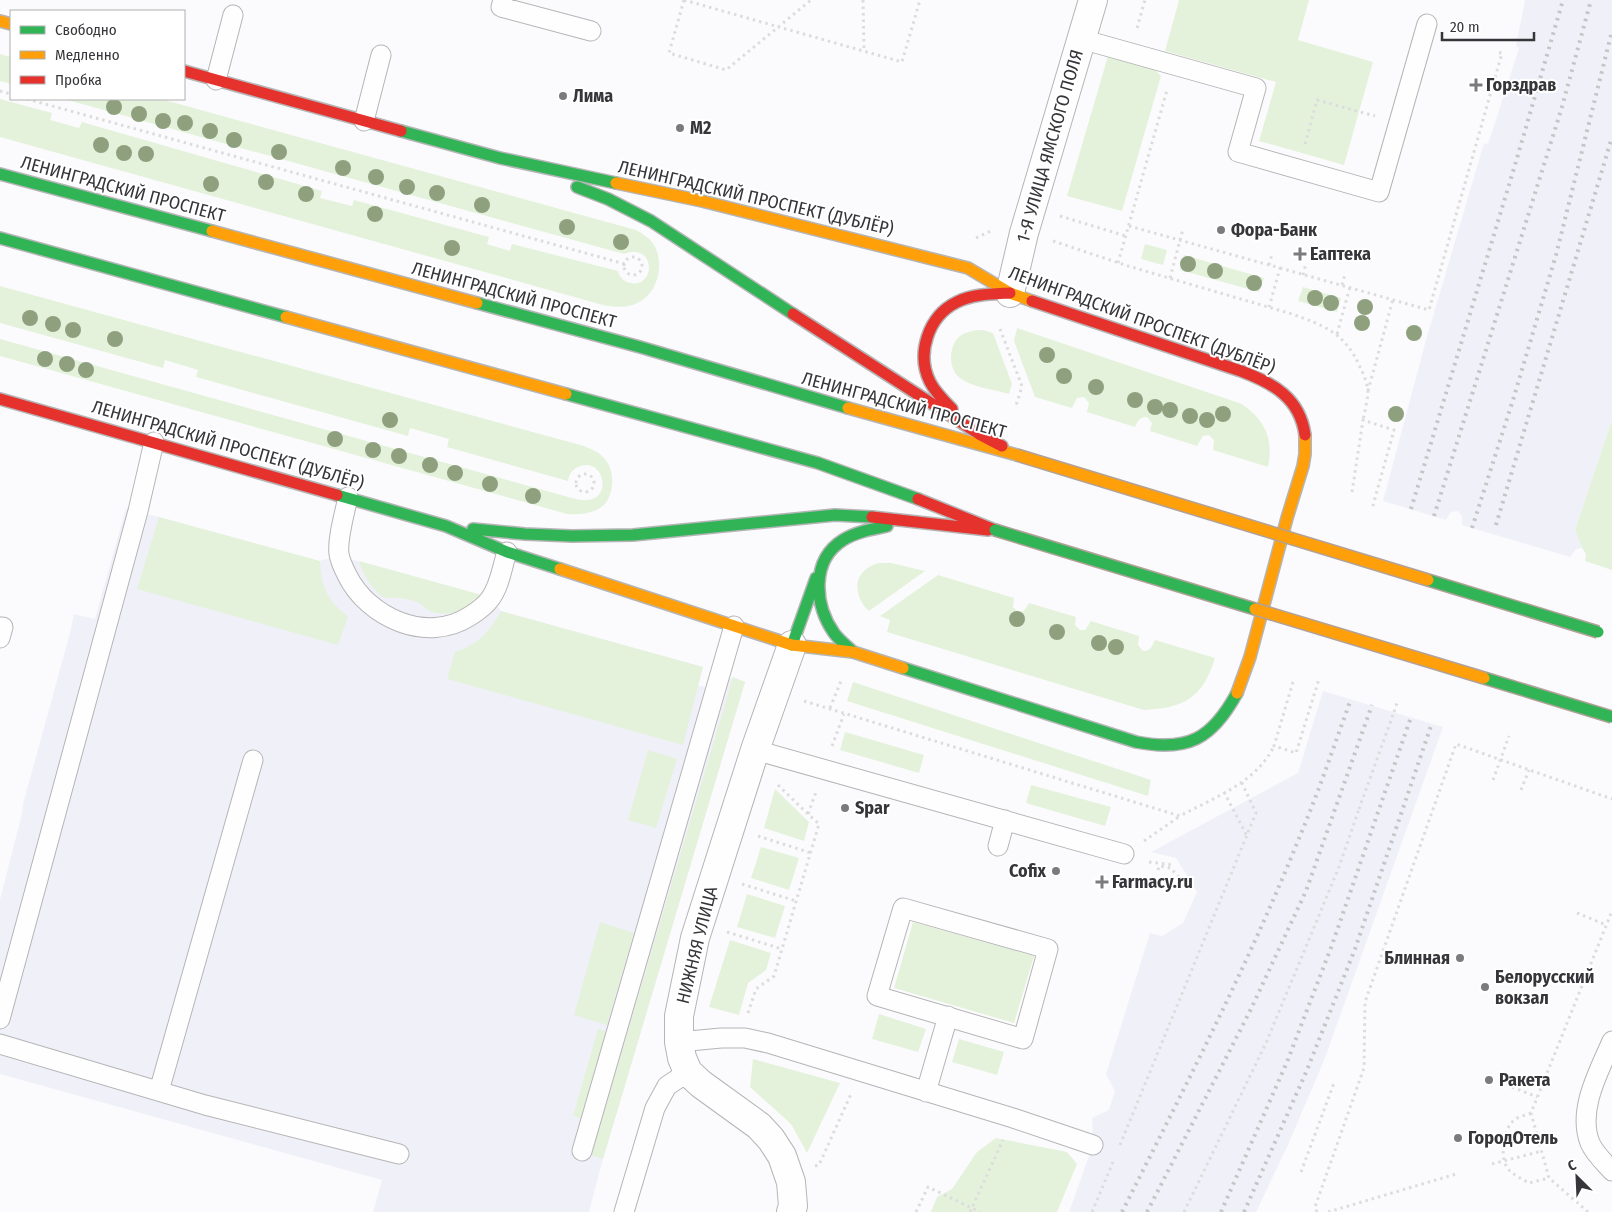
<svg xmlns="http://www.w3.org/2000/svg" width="1612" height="1212" font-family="'Fira Sans Condensed',sans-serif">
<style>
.built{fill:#f0f0f9}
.green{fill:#e4f2db}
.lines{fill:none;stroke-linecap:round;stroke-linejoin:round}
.lane-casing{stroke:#b5b5b7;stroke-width:21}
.street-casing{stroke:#b5b5b7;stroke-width:30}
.fast-casing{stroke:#b5b5b7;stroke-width:14}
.slow-casing{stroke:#b5b5b7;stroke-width:14}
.jam-casing{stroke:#b5b5b7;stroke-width:14}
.path{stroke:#dcdcdd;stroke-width:3;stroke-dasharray:2.5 4;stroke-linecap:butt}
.lane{stroke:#fefeff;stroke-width:19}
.street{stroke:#fefeff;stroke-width:28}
.fast{stroke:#30b455;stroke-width:11}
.slow{stroke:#ff9f0a;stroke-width:11}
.jam{stroke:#e5322d;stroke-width:11}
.rail{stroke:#c5c5c5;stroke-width:4;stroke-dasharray:2.5 5;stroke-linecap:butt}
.fast-bridge-casing{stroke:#b1a198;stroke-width:14;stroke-linecap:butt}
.slow-bridge-casing{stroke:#b1a198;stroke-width:14;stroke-linecap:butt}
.path-bridge{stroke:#dcdcdd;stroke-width:3;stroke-dasharray:2.5 4;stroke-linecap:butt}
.fast-bridge{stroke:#30b455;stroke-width:11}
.slow-bridge{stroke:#ff9f0a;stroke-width:11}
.tree{fill:#8fa07f}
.poi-dot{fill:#7b7b7e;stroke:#fff;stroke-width:2}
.labels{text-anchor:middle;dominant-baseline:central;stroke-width:4;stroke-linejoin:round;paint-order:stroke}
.poi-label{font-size:18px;font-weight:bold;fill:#36363a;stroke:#fff;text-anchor:start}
.street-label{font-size:18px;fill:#36363a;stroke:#fff}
</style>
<rect width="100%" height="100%" fill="#fbfbfd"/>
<!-- built -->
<path class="built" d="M 1525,0 L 1612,0 L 1612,420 L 1575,530 L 1582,548 L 1576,549 L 1570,557 L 1462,525 L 1462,516 L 1458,511 L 1451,512 L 1446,520 L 1383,501 L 1426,340 L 1484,143 L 1488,144 L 1519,48 L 1516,46 Z
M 126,508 L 319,561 L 339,556 L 491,598 L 501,611 L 703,667 L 698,685 L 714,690 L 733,677 L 745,682 L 603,1159 L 589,1212 L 373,1212 L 382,1180 L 0,1074 L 0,899 L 22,814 L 23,804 L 70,633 L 74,614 L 95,619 Z
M 1323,691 L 1443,727 L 1325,1058 L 1288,1145 L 1256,1212 L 1069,1212 L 1093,1145 L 1092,1118 L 1109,1110 L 1115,1091 L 1106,1074 L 1150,933 L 1162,936 L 1183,923 L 1197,892 L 1176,858 L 1151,852 L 1298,773 Z"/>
<!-- green -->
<path class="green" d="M 1179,0 L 1309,0 L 1298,40 L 1373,62 L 1344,165 L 1259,141 L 1276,82 L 1165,51 Z
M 0,54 L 11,57 L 11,84 L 0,81 Z
M 1108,56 L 1155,70 L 1161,76 L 1122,211 L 1067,196 Z
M 0,99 L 52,113 L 50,120 L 79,128 L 82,122 L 322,191 L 320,198 L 352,206 L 354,200 L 489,237 L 487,244 L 510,251 L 512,244 L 618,271 C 620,278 624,282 631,283 C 656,288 656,242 624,254 L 64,99 L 161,99 L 636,230 C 643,234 650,238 654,245 C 664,262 659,287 644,299 C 633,308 617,308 603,305 L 0,137 Z
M 1145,244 L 1167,250 L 1163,265 L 1141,259 Z
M 1184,255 L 1264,278 L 1259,292 L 1180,270 Z
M 0,286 L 584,446 C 591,449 599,452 604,458 C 615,469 615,493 604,505 C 594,514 579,515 567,514 L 0,356 L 0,339 L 561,495 C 569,497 579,501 588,500 C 614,497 602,453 576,468 C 571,471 569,475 568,481 L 447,447 L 449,439 L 410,428 L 408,436 L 196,377 L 198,370 L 165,360 L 163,368 L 0,323 Z
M 1303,287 L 1341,298 L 1337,312 L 1298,301 Z
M 1017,328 L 1242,404 C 1265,420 1274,439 1268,467 L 1213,450 L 1214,440 L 1209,435 L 1203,436 L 1197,446 L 1150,431 L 1152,423 L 1147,417 C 1140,416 1137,422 1135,427 L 1087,412 L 1089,403 L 1084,397 L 1077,398 L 1072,408 L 1035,397 L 1014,341 Z
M 983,330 L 993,333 L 1012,384 L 1009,394 C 996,390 971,387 960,378 C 948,369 948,346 960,336 C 967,331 975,330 983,330 Z
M 1612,420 L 1612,570 L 1585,561 L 1586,554 L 1582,548 L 1575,530 Z
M 159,517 L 320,561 C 321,588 328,600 348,617 L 338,645 L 137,589 Z
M 359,561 L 482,595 C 469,608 451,618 432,612 C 427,610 424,606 419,603 C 408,598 397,597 384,598 C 371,588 364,577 359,561 Z
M 878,563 L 891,563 L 925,571 L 869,611 C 858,602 852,582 864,571 C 868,567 873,565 878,563 Z
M 938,575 L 1014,598 L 1013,607 L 1018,612 L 1024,611 L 1029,603 L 1076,617 L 1075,625 L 1080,630 L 1085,630 L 1091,621 L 1139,636 L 1138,645 L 1143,651 C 1150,652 1152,646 1155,640 L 1215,658 C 1203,698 1184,708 1144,710 L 887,632 L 890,620 L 880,616 Z
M 501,611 L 703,667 L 683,745 L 447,679 L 455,652 C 479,644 489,632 501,611 Z
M 733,677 L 745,682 L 603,1159 L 591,1155 Z
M 853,682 L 1151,780 L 1148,796 L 847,701 Z
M 845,732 L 924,755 L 919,773 L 840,750 Z
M 648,750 L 677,759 L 656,828 L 628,820 Z
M 1031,785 L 1111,807 L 1105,826 L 1026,803 Z
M 775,789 L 809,822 L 804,841 L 764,828 Z
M 761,847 L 799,858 L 789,890 L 751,878 Z
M 747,894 L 785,906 L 775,938 L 737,927 Z
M 600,922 L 634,933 L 607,1025 L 574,1015 Z
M 913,922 L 1034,956 L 1014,1023 L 894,988 Z
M 730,940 L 771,953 L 766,970 L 748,983 L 739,1015 L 709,1007 Z
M 879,1014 L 926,1029 L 918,1052 L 872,1039 Z
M 598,1029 L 605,1031 L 607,1039 L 584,1119 L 573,1116 Z
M 959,1039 L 1004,1052 L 997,1075 L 952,1062 Z
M 753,1059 L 840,1083 L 807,1153 L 791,1124 L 750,1087 Z
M 996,1138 L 1067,1152 L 1077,1164 L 1057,1212 L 931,1212 L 937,1197 L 952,1189 L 977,1152 Z"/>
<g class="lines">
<defs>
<path id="lane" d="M 503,0 L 501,7 L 591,31
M 1081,39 L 1256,88 L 1238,152 L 1379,192 L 1427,24
M 216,80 L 233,15
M 364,121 L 381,55
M 348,497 C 345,512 337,539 339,554 C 340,561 344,569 347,575 C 368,618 427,644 470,616 C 478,611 485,606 490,599 C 500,586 502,567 507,552
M 0,627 L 3,627 L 0,638
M 755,750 L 1124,854
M 998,846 L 1005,820
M 903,908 L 1048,949 L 1023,1039 L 877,996 Z
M 0,1019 L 138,511 L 154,442
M 1612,1041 C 1599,1071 1577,1110 1590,1143 C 1595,1154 1604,1162 1612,1171
M 679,1042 L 721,1038 L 745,1038 L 768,1043 L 1013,1118 L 1093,1145
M 0,1044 L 205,1105 L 399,1154
M 159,1091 L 253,760
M 926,1092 L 948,1016
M 582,1151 L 734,626
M 624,1212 L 655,1108 L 667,1086 L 688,1072"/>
<path id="street" d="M 1010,293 L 1024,233 L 1093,0
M 791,1212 L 793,1206 L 791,1182 L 782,1156 L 771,1139 L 759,1126 L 701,1084 L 688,1072 L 682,1058 L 679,1042 L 679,1016 L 695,938 L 755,750 L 792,645"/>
<path id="fast" d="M 401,131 L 500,158 L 616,183
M 0,174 L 212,231
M 577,187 L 608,199 L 651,221 L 793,314
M 0,238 L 286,317
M 477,303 L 640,347 L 848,408
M 566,394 L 818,463 L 918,499
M 337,495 L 446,526 L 507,552 L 560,569
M 473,529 L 525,534 L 572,536 L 633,535 L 835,515 L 872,517
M 792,645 L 816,578
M 853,652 C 847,646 839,640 834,633 C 814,604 811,560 843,540 C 856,532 872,529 887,526
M 903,668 L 1136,742 C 1188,752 1212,739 1237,693"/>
<path id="slow" d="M 0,21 L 11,24
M 616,183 L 702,201 L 968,268 L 1010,293 L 1032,301
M 212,231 L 477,303
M 286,317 L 566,394
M 848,408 L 1017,455
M 560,569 L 792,645 L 853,652 L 903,668
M 1237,693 L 1250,657 L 1287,518 L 1303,466 L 1305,454 L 1305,435"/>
<path id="jam" d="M 184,71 L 401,131
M 1032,301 L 1241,371 C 1273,383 1300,398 1305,435
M 793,314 L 979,434 L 1002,446
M 0,399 L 337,495
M 952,409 C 944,401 935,392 930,382 C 916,354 928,316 957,302 C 973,294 992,294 1010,293
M 918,499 L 995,530
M 872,517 L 988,530"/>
</defs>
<!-- lane casing -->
<use href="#lane" class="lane-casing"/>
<!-- street casing -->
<use href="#street" class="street-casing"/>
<!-- fast casing -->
<use href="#fast" class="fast-casing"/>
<!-- slow casing -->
<use href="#slow" class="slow-casing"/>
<!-- jam casing -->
<use href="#jam" class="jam-casing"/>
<!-- path -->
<path class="path" d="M 684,0 L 902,62 L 920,0
M 684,0 L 669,53 L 726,70 L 811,0
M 863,0 L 864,51
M 1137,28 L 1145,0
M 0,91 L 11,94
M 27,99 L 625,264
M 1305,144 L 1317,100 L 1375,116
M 1060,216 L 1126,236
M 1129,226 L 1280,268 L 1269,307
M 976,238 L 993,230
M 1053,241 L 1128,266 L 1292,314 C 1325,326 1345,333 1360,367 C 1364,375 1368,385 1368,393 C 1367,402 1365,411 1363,420
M624 266a9 9 0 1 1 18 0a9 9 0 1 1-18 0Z
M 1118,263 L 1167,90
M 1269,265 L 1272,254
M 1280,268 L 1429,310 L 1502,53 L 1495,52
M 1303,275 L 1306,263
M 1170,278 L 1183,229
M 1342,285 L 1345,274
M 1000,329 L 1022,386 L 1017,403 L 1014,404
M 1337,334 L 1350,287
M 1368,391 L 1393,299
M576 483a9 9 0 1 1 18 0a9 9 0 1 1-18 0Z
M 1352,492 L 1363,420 L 1394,430 L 1372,509
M 1293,682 L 1274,746 L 1296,753 L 1319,679
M 804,701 L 1180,816 C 1215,797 1256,783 1274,746
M 830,708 L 841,681
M 1394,712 L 1397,703
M 832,746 L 844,714
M 778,785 L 808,814
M 1521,790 L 1529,770
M 1224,792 L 1247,836
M 758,836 L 811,853
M 1144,841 L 1180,816
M 1149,862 L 1174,865
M 1158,870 L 1159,866 L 1171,868 L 1188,889
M 742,884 L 796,901
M 1577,913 L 1606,925
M 727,932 L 782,949
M 748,1013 L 756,989 L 774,976 L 819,824 L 808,814 L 816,792
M 1512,1087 L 1537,1097
M 1531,1113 C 1526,1115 1517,1117 1513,1121 C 1503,1130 1499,1160 1509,1170 C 1514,1175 1522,1179 1529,1183 L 1549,1178
M 1120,1145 L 1256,813 L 1242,783
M 1492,1164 L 1542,1151
M 815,1166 L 819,1165 L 851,1094
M 1301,1172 L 1334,1083
M 916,1212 L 928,1187 L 980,1212
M 970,1212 L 1003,1140
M 1092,1212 L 1113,1162
M 1184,1212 L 1266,1043 L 1339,867 L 1359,809
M 1317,1212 L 1315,1207 L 1364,1068 L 1365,1002 L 1456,744 L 1612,799
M 1328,1212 L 1456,1174
M 1588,1212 L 1549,1178 L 1531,1113 L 1612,911"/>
<!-- lane -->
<use href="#lane" class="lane"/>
<!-- street -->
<use href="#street" class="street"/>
<!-- fast -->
<use href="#fast" class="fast"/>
<!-- slow -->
<use href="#slow" class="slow"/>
<!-- jam -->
<use href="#jam" class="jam"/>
<!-- rail -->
<path class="rail" d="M 1411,509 L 1515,165 L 1563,0
M 1434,516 L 1562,107 L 1591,0
M 1496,525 L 1612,137
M 1472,528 L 1513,400 L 1556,255 L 1612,31
M 1122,1212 C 1185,1087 1250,961 1302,831 C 1320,788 1335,743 1351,699
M 1147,1212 L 1251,1009 L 1306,891 L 1372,705
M 1221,1212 L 1287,1062 L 1332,945 L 1411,717
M 1244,1212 L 1307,1070 L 1355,949 L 1432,723"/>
<defs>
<path id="fast-bridge" d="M 995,530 L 1255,609
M 1428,580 L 1598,632
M 1484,678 L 1612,717"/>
<path id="slow-bridge" d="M 1017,455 L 1428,580
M 1255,609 L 1484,678"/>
</defs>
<!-- fast-bridge casing -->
<use href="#fast-bridge" class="fast-bridge-casing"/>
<!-- slow-bridge casing -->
<use href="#slow-bridge" class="slow-bridge-casing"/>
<!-- path-bridge -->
<path class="path-bridge" d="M 1493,780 L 1509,736
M 1359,809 L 1394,712"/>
<!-- fast-bridge -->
<use href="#fast-bridge" class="fast-bridge"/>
<!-- slow-bridge -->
<use href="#slow-bridge" class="slow-bridge"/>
</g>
<!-- trees -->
<g class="tree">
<circle cx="114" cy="107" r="8"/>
<circle cx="139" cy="114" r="8"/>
<circle cx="163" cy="121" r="8"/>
<circle cx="185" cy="123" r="8"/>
<circle cx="210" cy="131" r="8"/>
<circle cx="234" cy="140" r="8"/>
<circle cx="101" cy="145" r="8"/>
<circle cx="279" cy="152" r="8"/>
<circle cx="124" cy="153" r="8"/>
<circle cx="146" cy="154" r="8"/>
<circle cx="343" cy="168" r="8"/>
<circle cx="376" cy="177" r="8"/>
<circle cx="266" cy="182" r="8"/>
<circle cx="211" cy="184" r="8"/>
<circle cx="407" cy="187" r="8"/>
<circle cx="437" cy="193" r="8"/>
<circle cx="306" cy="194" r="8"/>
<circle cx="482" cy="205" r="8"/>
<circle cx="375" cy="214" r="8"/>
<circle cx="567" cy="227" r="8"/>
<circle cx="621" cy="242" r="8"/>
<circle cx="452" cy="248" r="8"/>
<circle cx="1188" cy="264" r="8"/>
<circle cx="1215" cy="271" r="8"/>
<circle cx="1254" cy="283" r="8"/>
<circle cx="1315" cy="298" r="8"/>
<circle cx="1331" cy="303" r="8"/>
<circle cx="1365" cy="307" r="8"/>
<circle cx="30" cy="318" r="8"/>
<circle cx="1362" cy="323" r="8"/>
<circle cx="53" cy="324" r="8"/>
<circle cx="73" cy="330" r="8"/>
<circle cx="1414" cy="333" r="8"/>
<circle cx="115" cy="339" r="8"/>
<circle cx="1047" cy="355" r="8"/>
<circle cx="45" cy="359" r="8"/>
<circle cx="67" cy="364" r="8"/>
<circle cx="86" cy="370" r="8"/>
<circle cx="1064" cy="376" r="8"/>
<circle cx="1096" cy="387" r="8"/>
<circle cx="1135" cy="400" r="8"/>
<circle cx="1155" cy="407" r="8"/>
<circle cx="1170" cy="410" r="8"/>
<circle cx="1223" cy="414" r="8"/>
<circle cx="1396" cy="414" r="8"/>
<circle cx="1190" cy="416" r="8"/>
<circle cx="390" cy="420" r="8"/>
<circle cx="1207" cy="420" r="8"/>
<circle cx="335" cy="439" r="8"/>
<circle cx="373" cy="450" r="8"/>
<circle cx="399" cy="456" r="8"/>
<circle cx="430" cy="465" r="8"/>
<circle cx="455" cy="473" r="8"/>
<circle cx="490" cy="484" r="8"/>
<circle cx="533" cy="496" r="8"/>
<circle cx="1017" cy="619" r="8"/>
<circle cx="1057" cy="632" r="8"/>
<circle cx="1099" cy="643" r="8"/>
<circle cx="1116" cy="647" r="8"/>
</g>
<!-- markers -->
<g class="poi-dot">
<path d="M1473.5 77.5h5v5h5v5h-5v5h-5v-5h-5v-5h5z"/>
<circle cx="563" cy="96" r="5"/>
<circle cx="680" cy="128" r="5"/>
<circle cx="1221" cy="230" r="5"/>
<path d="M1297.5 246.5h5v5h5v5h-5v5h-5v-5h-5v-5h5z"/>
<circle cx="845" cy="808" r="5"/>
<circle cx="1056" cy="871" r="5"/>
<path d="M1099.5 874.5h5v5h5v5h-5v5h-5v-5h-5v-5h5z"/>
<circle cx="1460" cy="958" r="5"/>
<circle cx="1485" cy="987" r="5"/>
<circle cx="1489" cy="1080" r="5"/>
<circle cx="1458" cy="1138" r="5"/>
</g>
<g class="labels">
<!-- poi labels -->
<g class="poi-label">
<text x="1486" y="85">Горздрав</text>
<text x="573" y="96">Лима</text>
<text x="690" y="128">М2</text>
<text x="1231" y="230">Фора-Банк</text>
<text x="1310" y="254">Еаптека</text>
<text x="855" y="808">Spar</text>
<text x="1046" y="871" text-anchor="end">Cofix</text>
<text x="1112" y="882">Farmacy.ru</text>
<text x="1450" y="958" text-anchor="end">Блинная</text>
<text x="1495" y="977">Белорусский<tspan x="1495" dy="21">вокзал</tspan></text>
<text x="1499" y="1080">Ракета</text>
<text x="1468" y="1138">ГородОтель</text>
</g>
<!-- street labels -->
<g class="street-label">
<text transform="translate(1050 146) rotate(-74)">1-Я УЛИЦА ЯМСКОГО ПОЛЯ</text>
<text transform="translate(123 189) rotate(15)">ЛЕНИНГРАДСКИЙ ПРОСПЕКТ</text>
<text transform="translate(756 198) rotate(13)">ЛЕНИНГРАДСКИЙ ПРОСПЕКТ (ДУБЛЁР)</text>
<text transform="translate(514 295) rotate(15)">ЛЕНИНГРАДСКИЙ ПРОСПЕКТ</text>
<text transform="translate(1142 320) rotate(20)">ЛЕНИНГРАДСКИЙ ПРОСПЕКТ (ДУБЛЁР)</text>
<text transform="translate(904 405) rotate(15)">ЛЕНИНГРАДСКИЙ ПРОСПЕКТ</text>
<text transform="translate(228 445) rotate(16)">ЛЕНИНГРАДСКИЙ ПРОСПЕКТ (ДУБЛЁР)</text>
<text transform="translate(697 945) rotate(-76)">НИЖНЯЯ УЛИЦА</text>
</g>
</g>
<!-- legend -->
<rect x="10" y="10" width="175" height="90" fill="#ffffff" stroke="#afafb0"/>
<rect x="20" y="26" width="25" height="8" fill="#30b455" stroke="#afafb0"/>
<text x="55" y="35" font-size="15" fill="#36363a">Свободно</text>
<rect x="20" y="51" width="25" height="8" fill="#ff9f0a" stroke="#afafb0"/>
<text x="55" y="60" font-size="15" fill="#36363a">Медленно</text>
<rect x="20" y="76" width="25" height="8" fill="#e5322d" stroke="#afafb0"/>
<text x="55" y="85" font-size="15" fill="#36363a">Пробка</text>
<!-- north arrow -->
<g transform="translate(1577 1177) rotate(336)" stroke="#ffffff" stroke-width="4" paint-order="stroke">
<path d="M0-4L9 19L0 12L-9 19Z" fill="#36363a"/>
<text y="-8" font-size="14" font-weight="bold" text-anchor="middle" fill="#36363a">С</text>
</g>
<!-- scale -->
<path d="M1442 32v8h92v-8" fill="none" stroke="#36363a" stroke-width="2.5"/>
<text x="1450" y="32" font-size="15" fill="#36363a" stroke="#ffffff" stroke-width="4" paint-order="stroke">20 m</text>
</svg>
